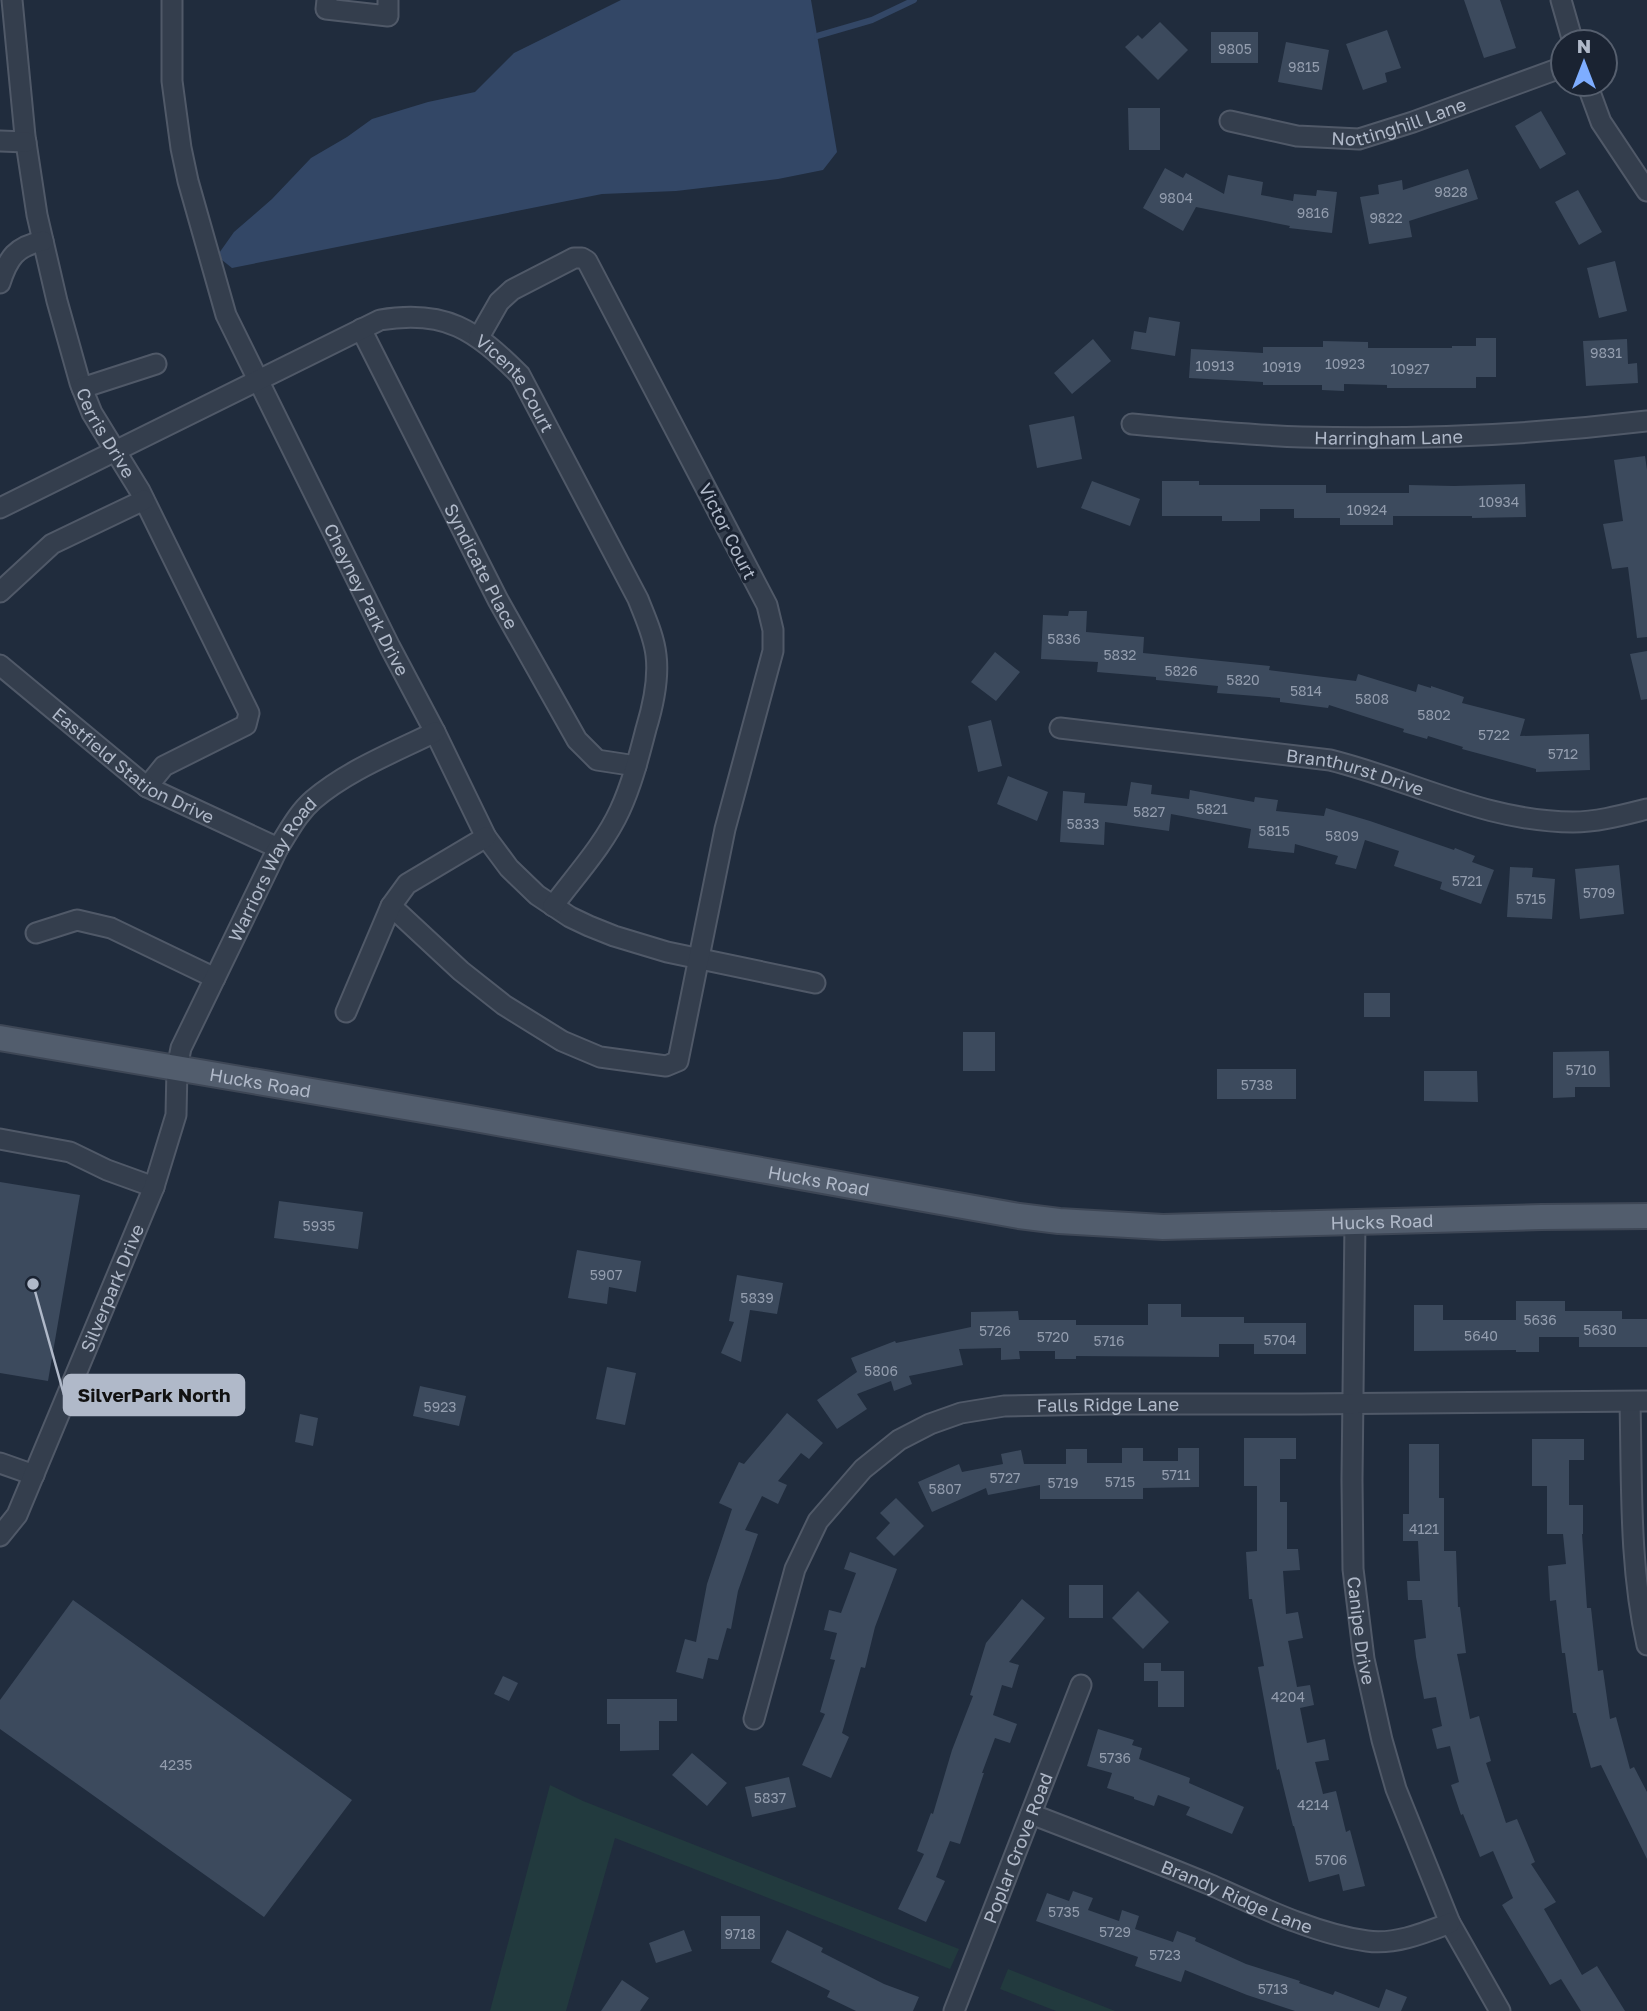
<svg xmlns="http://www.w3.org/2000/svg" width="1647" height="2011" font-family="'Golos Text',sans-serif">
<style>
.green{fill:#223a3e}
.water{fill:#334766}
.lines{fill:none;stroke-linecap:round;stroke-linejoin:round}
.stream{stroke:#334766;stroke-width:6}
.building{fill:#3c4a5d}
.minor-casing{stroke:#505968;stroke-width:23}
.major-casing{stroke:#3e4756;stroke-width:28}
.minor{stroke:#343e4d;stroke-width:19}
.major{stroke:#525d6d;stroke-width:24}
.labels{text-anchor:middle;dominant-baseline:central;stroke-width:6;stroke-linejoin:round;paint-order:stroke}
.number-label{font-size:14px;fill:#939dae}
.street-label{font-size:18px;fill:#b0b9c9;stroke:#1a2332}
.leader{fill:none;stroke:#b0b9c9;stroke-width:2.5}
.callout-dot{fill:#b0b9c9;stroke:#1a2332;stroke-width:2.5}
.callout{fill:#b0b9c9;stroke:#b0b9c9;stroke-width:2.5}
.callout-label{font-size:19px;text-anchor:middle;font-weight:bold;fill:#111}
</style>
<rect width="100%" height="100%" fill="#202c3d"/>
<!-- green -->
<path class="green" d="M 550,1785 L 583,1801 L 959,1949 L 950,1969 L 615,1838 L 566,2011 L 490,2011 Z
M 1008,1969 L 1115,2011 L 1056,2011 L 1000,1989 Z"/>
<!-- water -->
<path class="water" d="M 621,0 L 811,0 L 837,152 L 823,170 L 778,179 L 676,191 L 602,194 L 232,268 L 217,256 L 234,232 L 272,199 L 311,158 L 347,137 L 372,119 L 428,102 L 475,92 L 514,53 Z"/>
<g class="lines">
<!-- stream -->
<path class="stream" d="M 817,36 L 872,20 L 914,0"/>
</g>
<!-- building -->
<path class="building" d="M 1464,0 L 1500,0 L 1516,48 L 1484,58 Z
M 1160,22 L 1188,50 L 1158,80 L 1125,47 L 1138,35 L 1142,39 Z
M 1387,30 L 1401,68 L 1385,73 L 1387,82 L 1363,90 L 1346,44 Z
M 1211,32 L 1258,32 L 1258,63 L 1211,63 Z
M 1286,42 L 1329,50 L 1322,90 L 1278,82 Z
M 1128,108 L 1160,108 L 1160,150 L 1129,150 Z
M 1541,111 L 1566,154 L 1540,169 L 1515,126 Z
M 1165,168 L 1183,178 L 1186,173 L 1224,194 L 1228,175 L 1263,182 L 1261,195 L 1293,201 L 1294,194 L 1316,196 L 1317,190 L 1337,192 L 1332,233 L 1289,228 L 1290,226 L 1196,207 L 1183,231 L 1143,208 Z
M 1468,169 L 1478,199 L 1409,221 L 1412,237 L 1369,244 L 1360,197 L 1379,194 L 1378,185 L 1402,180 L 1403,190 Z
M 1578,190 L 1602,232 L 1579,245 L 1555,202 Z
M 1615,261 L 1627,311 L 1599,318 L 1587,268 Z
M 1149,317 L 1180,322 L 1175,356 L 1131,349 L 1134,331 L 1146,333 Z
M 1476,338 L 1496,338 L 1496,377 L 1476,377 L 1476,388 L 1387,388 L 1387,385 L 1344,384 L 1344,391 L 1322,390 L 1322,385 L 1263,385 L 1263,382 L 1189,378 L 1191,349 L 1263,353 L 1263,347 L 1323,347 L 1323,341 L 1368,342 L 1368,348 L 1452,348 L 1452,346 L 1476,346 Z
M 1093,339 L 1111,361 L 1072,394 L 1054,373 Z
M 1627,339 L 1628,364 L 1637,363 L 1638,383 L 1586,386 L 1583,341 Z
M 1074,416 L 1082,459 L 1037,468 L 1029,425 Z
M 1645,456 L 1647,470 L 1647,637 L 1637,638 L 1628,567 L 1612,569 L 1603,524 L 1623,521 L 1614,460 Z
M 1092,481 L 1140,499 L 1130,526 L 1081,508 Z
M 1162,481 L 1199,481 L 1199,485 L 1326,485 L 1326,493 L 1409,493 L 1409,485 L 1454,486 L 1525,484 L 1526,517 L 1472,518 L 1472,516 L 1393,516 L 1393,525 L 1340,525 L 1340,518 L 1294,518 L 1294,509 L 1260,509 L 1260,521 L 1222,521 L 1222,516 L 1162,516 Z
M 1069,611 L 1087,611 L 1086,632 L 1144,637 L 1143,653 L 1270,666 L 1269,670 L 1356,681 L 1358,674 L 1416,692 L 1418,684 L 1431,688 L 1431,686 L 1464,697 L 1462,703 L 1525,719 L 1520,736 L 1589,734 L 1590,770 L 1536,772 L 1536,769 L 1462,749 L 1463,747 L 1428,736 L 1427,739 L 1403,732 L 1404,729 L 1329,705 L 1328,708 L 1280,702 L 1280,698 L 1217,693 L 1218,686 L 1156,680 L 1156,677 L 1097,672 L 1098,662 L 1041,659 L 1043,615 L 1068,616 Z
M 1647,651 L 1647,699 L 1641,700 L 1630,654 Z
M 995,652 L 1020,672 L 996,701 L 971,682 Z
M 991,720 L 1002,766 L 978,772 L 968,726 Z
M 1008,776 L 1048,792 L 1037,821 L 997,804 Z
M 1131,782 L 1152,785 L 1151,794 L 1189,799 L 1190,790 L 1254,802 L 1255,797 L 1278,800 L 1276,811 L 1324,816 L 1326,808 L 1370,821 L 1454,850 L 1455,848 L 1475,856 L 1472,862 L 1494,870 L 1481,904 L 1440,889 L 1442,882 L 1394,866 L 1399,851 L 1365,840 L 1356,869 L 1335,864 L 1338,856 L 1295,844 L 1294,853 L 1248,848 L 1251,829 L 1171,814 L 1169,831 L 1105,822 L 1104,845 L 1060,842 L 1063,791 L 1085,793 L 1084,803 L 1127,806 Z
M 1619,865 L 1624,914 L 1580,919 L 1575,869 Z
M 1510,867 L 1533,868 L 1532,877 L 1555,879 L 1552,919 L 1507,917 Z
M 1364,993 L 1390,993 L 1390,1017 L 1364,1017 Z
M 963,1032 L 995,1032 L 995,1071 L 963,1071 Z
M 1609,1051 L 1610,1087 L 1575,1087 L 1575,1097 L 1553,1098 L 1553,1052 Z
M 1217,1069 L 1296,1069 L 1296,1099 L 1217,1099 Z
M 1424,1071 L 1477,1071 L 1478,1102 L 1424,1101 Z
M 0,1182 L 80,1195 L 48,1381 L 0,1373 Z
M 279,1201 L 363,1212 L 358,1249 L 274,1238 Z
M 577,1250 L 641,1261 L 636,1292 L 609,1287 L 607,1304 L 568,1298 Z
M 737,1275 L 783,1283 L 777,1314 L 750,1310 L 741,1362 L 721,1353 L 734,1322 L 729,1321 Z
M 1516,1301 L 1565,1301 L 1565,1311 L 1622,1311 L 1622,1319 L 1647,1319 L 1647,1347 L 1579,1347 L 1579,1337 L 1539,1337 L 1539,1352 L 1516,1352 L 1516,1350 L 1414,1351 L 1414,1305 L 1443,1305 L 1443,1320 L 1516,1320 Z
M 1148,1304 L 1181,1304 L 1181,1317 L 1244,1317 L 1244,1323 L 1306,1323 L 1306,1354 L 1254,1354 L 1254,1344 L 1219,1344 L 1219,1357 L 1076,1356 L 1076,1359 L 1055,1359 L 1055,1351 L 1019,1351 L 1020,1359 L 1001,1360 L 1001,1348 L 959,1349 L 963,1365 L 909,1376 L 912,1384 L 894,1391 L 891,1381 L 857,1394 L 867,1409 L 837,1429 L 817,1400 L 857,1372 L 851,1358 L 895,1341 L 896,1343 L 971,1327 L 971,1312 L 1018,1311 L 1019,1320 L 1076,1320 L 1076,1325 L 1148,1325 Z
M 607,1367 L 636,1373 L 625,1425 L 596,1419 Z
M 420,1386 L 466,1396 L 459,1426 L 413,1416 Z
M 787,1413 L 823,1443 L 809,1459 L 801,1453 L 778,1481 L 787,1485 L 778,1504 L 762,1496 L 745,1530 L 758,1534 L 738,1591 L 731,1629 L 727,1628 L 718,1660 L 708,1658 L 703,1679 L 676,1672 L 685,1639 L 696,1642 L 707,1584 L 732,1509 L 719,1503 L 739,1462 L 744,1464 Z
M 300,1414 L 318,1418 L 313,1446 L 295,1442 Z
M 1244,1438 L 1296,1438 L 1296,1459 L 1280,1459 L 1280,1502 L 1287,1502 L 1287,1549 L 1298,1549 L 1300,1570 L 1283,1571 L 1286,1614 L 1298,1612 L 1303,1638 L 1288,1641 L 1297,1687 L 1310,1685 L 1314,1705 L 1300,1708 L 1307,1743 L 1325,1739 L 1329,1760 L 1315,1762 L 1323,1794 L 1336,1791 L 1346,1832 L 1350,1830 L 1365,1886 L 1343,1891 L 1339,1874 L 1309,1882 L 1294,1826 L 1293,1826 L 1279,1769 L 1277,1770 L 1258,1667 L 1264,1666 L 1252,1599 L 1249,1599 L 1246,1552 L 1257,1551 L 1257,1486 L 1244,1486 Z
M 1532,1439 L 1584,1439 L 1584,1460 L 1569,1460 L 1569,1505 L 1583,1505 L 1583,1534 L 1582,1534 L 1587,1608 L 1591,1608 L 1598,1671 L 1603,1670 L 1610,1719 L 1616,1717 L 1630,1769 L 1634,1767 L 1647,1792 L 1647,1859 L 1601,1765 L 1591,1768 L 1576,1713 L 1573,1713 L 1565,1653 L 1562,1653 L 1556,1600 L 1550,1601 L 1548,1566 L 1566,1564 L 1563,1534 L 1547,1534 L 1547,1486 L 1532,1486 Z
M 1409,1444 L 1439,1444 L 1439,1498 L 1444,1498 L 1444,1551 L 1456,1551 L 1458,1607 L 1460,1607 L 1466,1653 L 1457,1654 L 1470,1719 L 1479,1716 L 1491,1761 L 1486,1763 L 1506,1823 L 1517,1819 L 1535,1862 L 1531,1864 L 1556,1902 L 1544,1909 L 1582,1975 L 1597,1966 L 1625,2011 L 1581,2011 L 1561,1979 L 1550,1985 L 1502,1905 L 1513,1898 L 1493,1851 L 1480,1857 L 1463,1814 L 1461,1815 L 1451,1785 L 1459,1782 L 1450,1746 L 1437,1749 L 1432,1729 L 1442,1726 L 1436,1697 L 1424,1699 L 1416,1657 L 1414,1640 L 1426,1638 L 1422,1600 L 1408,1600 L 1407,1581 L 1420,1581 L 1418,1541 L 1403,1541 L 1403,1514 L 1409,1514 Z
M 1122,1448 L 1143,1448 L 1143,1461 L 1178,1461 L 1178,1448 L 1199,1448 L 1199,1487 L 1143,1488 L 1143,1499 L 1040,1499 L 1040,1485 L 988,1495 L 986,1488 L 932,1512 L 918,1482 L 959,1464 L 962,1472 L 1003,1464 L 1001,1454 L 1021,1450 L 1024,1464 L 1066,1464 L 1066,1449 L 1087,1449 L 1087,1463 L 1122,1463 Z
M 896,1498 L 924,1526 L 894,1556 L 876,1538 L 890,1523 L 880,1513 Z
M 850,1552 L 897,1569 L 875,1627 L 865,1668 L 861,1667 L 842,1733 L 849,1737 L 831,1778 L 802,1765 L 825,1714 L 820,1712 L 835,1660 L 830,1659 L 837,1633 L 824,1630 L 829,1610 L 841,1613 L 856,1573 L 844,1569 Z
M 1069,1585 L 1103,1585 L 1103,1618 L 1069,1618 Z
M 1138,1591 L 1169,1622 L 1143,1649 L 1112,1618 Z
M 1022,1599 L 1045,1618 L 1009,1662 L 1019,1665 L 1012,1688 L 1002,1685 L 993,1715 L 1017,1724 L 1010,1743 L 995,1738 L 982,1773 L 984,1773 L 960,1844 L 950,1841 L 936,1877 L 945,1881 L 926,1922 L 898,1909 L 924,1854 L 917,1851 L 931,1813 L 933,1814 L 952,1750 L 973,1696 L 970,1695 L 986,1643 Z
M 73,1600 L 352,1800 L 264,1917 L 0,1729 L 0,1700 Z
M 1144,1663 L 1161,1663 L 1161,1671 L 1184,1671 L 1184,1707 L 1158,1707 L 1158,1681 L 1144,1681 Z
M 503,1676 L 518,1683 L 509,1701 L 494,1694 Z
M 607,1699 L 677,1699 L 677,1721 L 659,1721 L 659,1750 L 620,1751 L 620,1724 L 607,1724 Z
M 1098,1729 L 1134,1740 L 1132,1745 L 1142,1748 L 1139,1759 L 1190,1778 L 1189,1783 L 1244,1807 L 1232,1834 L 1186,1815 L 1190,1807 L 1158,1795 L 1154,1806 L 1134,1799 L 1134,1797 L 1107,1788 L 1112,1773 L 1087,1766 Z
M 692,1753 L 727,1783 L 707,1806 L 672,1775 Z
M 789,1777 L 796,1807 L 752,1817 L 745,1787 Z
M 1073,1891 L 1093,1898 L 1088,1910 L 1119,1921 L 1122,1910 L 1139,1916 L 1135,1929 L 1173,1942 L 1177,1931 L 1196,1938 L 1195,1941 L 1246,1964 L 1300,1981 L 1299,1983 L 1333,1995 L 1335,1991 L 1379,2008 L 1386,1989 L 1407,1997 L 1401,2011 L 1295,2011 L 1247,1995 L 1185,1970 L 1181,1982 L 1135,1966 L 1138,1957 L 1036,1921 L 1047,1893 L 1069,1901 Z
M 721,1916 L 760,1916 L 760,1949 L 721,1949 Z
M 684,1930 L 692,1951 L 656,1963 L 649,1943 Z
M 787,1930 L 823,1948 L 821,1952 L 884,1984 L 919,1997 L 913,2011 L 856,2011 L 827,1997 L 830,1991 L 771,1962 Z
M 622,1980 L 649,1998 L 640,2011 L 601,2011 Z"/>
<g class="lines">
<defs>
<g id="minor">
<path id="s1" d="M 12,0 L 25,136 L 37,215 L 57,301 L 80,383 L 92,413 L 140,491 L 249,713 L 246,725 L 164,766 L 147,787"/>
<path id="s2" d="M 172,0 L 172,81 L 181,148 L 188,181 L 226,315 L 390,647 L 435,732 L 486,837 L 509,868 L 537,895 L 570,917 L 589,926 L 614,936 L 667,952 L 815,983"/>
<path d="M 327,0 L 326,9 L 388,16 L 388,0"/>
<path d="M 1561,0 L 1573,42"/>
<path d="M 1587,84 L 1601,122 L 1647,191"/>
<path id="s3" d="M 1230,121 L 1297,136 L 1359,139 L 1413,122 L 1563,67"/>
<path d="M 0,141 L 26,142"/>
<path d="M 0,283 C 8,258 16,246 43,241"/>
<path id="s4" d="M 361,329 L 498,600 L 577,740 L 597,760 L 636,766"/>
<path d="M 82,388 L 156,364"/>
<path id="s5" d="M 1132,424 C 1188,429 1245,435 1302,437 C 1417,440 1532,435 1647,421"/>
<path id="s6" d="M 0,508 L 380,320 C 446,309 475,330 520,375 L 638,599 C 645,617 654,636 656,655 C 659,679 653,706 646,729 C 639,756 632,784 620,810 C 604,845 576,875 553,906"/>
<path d="M 0,592 L 52,544 L 144,500"/>
<path id="s7" d="M 0,665 L 147,787 L 278,848"/>
<path id="s8" d="M 1060,728 L 1330,760 C 1411,780 1487,822 1573,822 C 1598,822 1623,815 1647,809"/>
<path d="M 391,906 L 461,971 L 504,1005 L 562,1041 L 600,1057 L 666,1066 L 678,1061 L 725,829 L 773,651 L 773,630 L 767,605 L 587,261 L 582,258 L 574,258 L 512,290 L 499,302 L 479,337"/>
<path d="M 36,933 L 77,920 L 111,928 L 215,978"/>
<path d="M 346,1012 L 391,906 L 407,884 L 486,837"/>
<path d="M 0,1139 L 70,1152 L 107,1170 L 154,1187"/>
<path id="s9" d="M 1355,1221 L 1352,1480 L 1353,1569 L 1364,1659 L 1382,1740 L 1396,1789 L 1450,1923 L 1500,2011"/>
<path d="M 1630,1402 C 1632,1483 1629,1565 1647,1645"/>
<path d="M 0,1463 L 34,1475"/>
<path id="s10" d="M 0,1536 L 17,1515 L 154,1187 L 176,1115 L 177,1068 L 181,1048 L 278,848 C 289,831 298,813 313,800 C 348,770 395,752 435,732"/>
<path id="s11" d="M 754,1719 L 795,1569 L 818,1521 L 863,1469 L 899,1440 L 930,1424 L 961,1413 L 1004,1406 L 1103,1404 L 1301,1404 L 1647,1401"/>
<path id="s12" d="M 1031,1814 C 1091,1837 1151,1860 1211,1885 C 1258,1906 1315,1934 1367,1941 C 1395,1945 1424,1933 1450,1923"/>
<path id="s13" d="M 954,2011 L 1081,1685"/>
</g>
<g id="major">
<path id="s14" d="M 0,1038 L 464,1117 L 1019,1216 L 1059,1221 L 1163,1227 L 1542,1217 L 1647,1216"/>
</g>
</defs>
<!-- minor casing -->
<use href="#minor" class="minor-casing"/>
<!-- major casing -->
<use href="#major" class="major-casing"/>
<!-- minor -->
<use href="#minor" class="minor"/>
<!-- major -->
<use href="#major" class="major"/>
</g>
<g class="labels">
<!-- number labels -->
<g class="number-label">
<text x="1235" y="48">9805</text>
<text x="1304" y="66">9815</text>
<text x="1451" y="191">9828</text>
<text x="1176" y="197">9804</text>
<text x="1313" y="212">9816</text>
<text x="1386" y="217">9822</text>
<text x="1606" y="352">9831</text>
<text x="1345" y="363">10923</text>
<text x="1215" y="365">10913</text>
<text x="1282" y="366">10919</text>
<text x="1410" y="368">10927</text>
<text x="1499" y="501">10934</text>
<text x="1367" y="509">10924</text>
<text x="1064" y="638">5836</text>
<text x="1120" y="654">5832</text>
<text x="1181" y="670">5826</text>
<text x="1243" y="679">5820</text>
<text x="1306" y="690">5814</text>
<text x="1372" y="698">5808</text>
<text x="1434" y="714">5802</text>
<text x="1494" y="734">5722</text>
<text x="1563" y="753">5712</text>
<text x="1212" y="808">5821</text>
<text x="1149" y="811">5827</text>
<text x="1083" y="823">5833</text>
<text x="1274" y="830">5815</text>
<text x="1342" y="835">5809</text>
<text x="1467" y="880">5721</text>
<text x="1599" y="892">5709</text>
<text x="1531" y="898">5715</text>
<text x="1581" y="1069">5710</text>
<text x="1257" y="1084">5738</text>
<text x="319" y="1225">5935</text>
<text x="606" y="1274">5907</text>
<text x="757" y="1297">5839</text>
<text x="1540" y="1319">5636</text>
<text x="1600" y="1329">5630</text>
<text x="995" y="1330">5726</text>
<text x="1481" y="1335">5640</text>
<text x="1053" y="1336">5720</text>
<text x="1280" y="1339">5704</text>
<text x="1109" y="1340">5716</text>
<text x="881" y="1370">5806</text>
<text x="440" y="1406">5923</text>
<text x="1176" y="1474">5711</text>
<text x="1005" y="1477">5727</text>
<text x="1120" y="1481">5715</text>
<text x="1063" y="1482">5719</text>
<text x="945" y="1488">5807</text>
<text x="1424" y="1528">4121</text>
<text x="1288" y="1696">4204</text>
<text x="1115" y="1757">5736</text>
<text x="176" y="1764">4235</text>
<text x="770" y="1797">5837</text>
<text x="1313" y="1804">4214</text>
<text x="1331" y="1859">5706</text>
<text x="1064" y="1911">5735</text>
<text x="1115" y="1931">5729</text>
<text x="740" y="1933">9718</text>
<text x="1165" y="1954">5723</text>
<text x="1273" y="1988">5713</text>
</g>
<!-- street labels -->
<g class="street-label">
<text stroke="none"><textPath href="#s3" startOffset="173">Nottinghill Lane</textPath></text>
<text stroke="none"><textPath href="#s6" startOffset="586">Vicente Court</textPath></text>
<text stroke="none"><textPath href="#s1" startOffset="446">Cerris Drive</textPath></text>
<text stroke="none"><textPath href="#s5" startOffset="257">Harringham Lane</textPath></text>
<text transform="translate(728 531) rotate(63)">Victor Court</text>
<text stroke="none"><textPath href="#s4" startOffset="266">Syndicate Place</textPath></text>
<text stroke="none"><textPath href="#s2" startOffset="639">Cheyney Park Drive</textPath></text>
<text stroke="none"><textPath href="#s7" startOffset="168">Eastfield Station Drive</textPath></text>
<text stroke="none"><textPath href="#s8" startOffset="299">Branthurst Drive</textPath></text>
<text stroke="none"><textPath href="#s10" startOffset="726">Warriors Way Road</textPath></text>
<text stroke="none"><textPath href="#s14" startOffset="264">Hucks Road</textPath></text>
<text stroke="none"><textPath href="#s14" startOffset="831">Hucks Road</textPath></text>
<text stroke="none"><textPath href="#s14" startOffset="1398">Hucks Road</textPath></text>
<text stroke="none"><textPath href="#s10" startOffset="273">Silverpark Drive</textPath></text>
<text stroke="none"><textPath href="#s11" startOffset="539">Falls Ridge Lane</textPath></text>
<text stroke="none"><textPath href="#s9" startOffset="410">Canipe Drive</textPath></text>
<text stroke="none"><textPath href="#s13" startOffset="175">Poplar Grove Road</textPath></text>
<text stroke="none"><textPath href="#s12" startOffset="222">Brandy Ridge Lane</textPath></text>
</g>
</g>
<!-- callouts -->
<path class="leader" d="M33 1284L64 1395"/>
<circle class="callout-dot" cx="33" cy="1284" r="7"/>
<rect class="callout" x="64" y="1375" width="180" height="40" rx="7"/>
<g class="callout-label">
<text x="154" y="1402">SilverPark North</text>
</g>
<!-- north arrow -->
<g transform="translate(1584 63)"><circle r="33" fill="#1a2332" stroke="#565f6e" stroke-width="2"/>
<path d="M0-5L12 26L0 18L-12 26Z" fill="#7eadff"/>
<text y="-10" font-size="19" font-weight="bold" text-anchor="middle" fill="#b0b9c9">N</text>
</g>
</svg>
